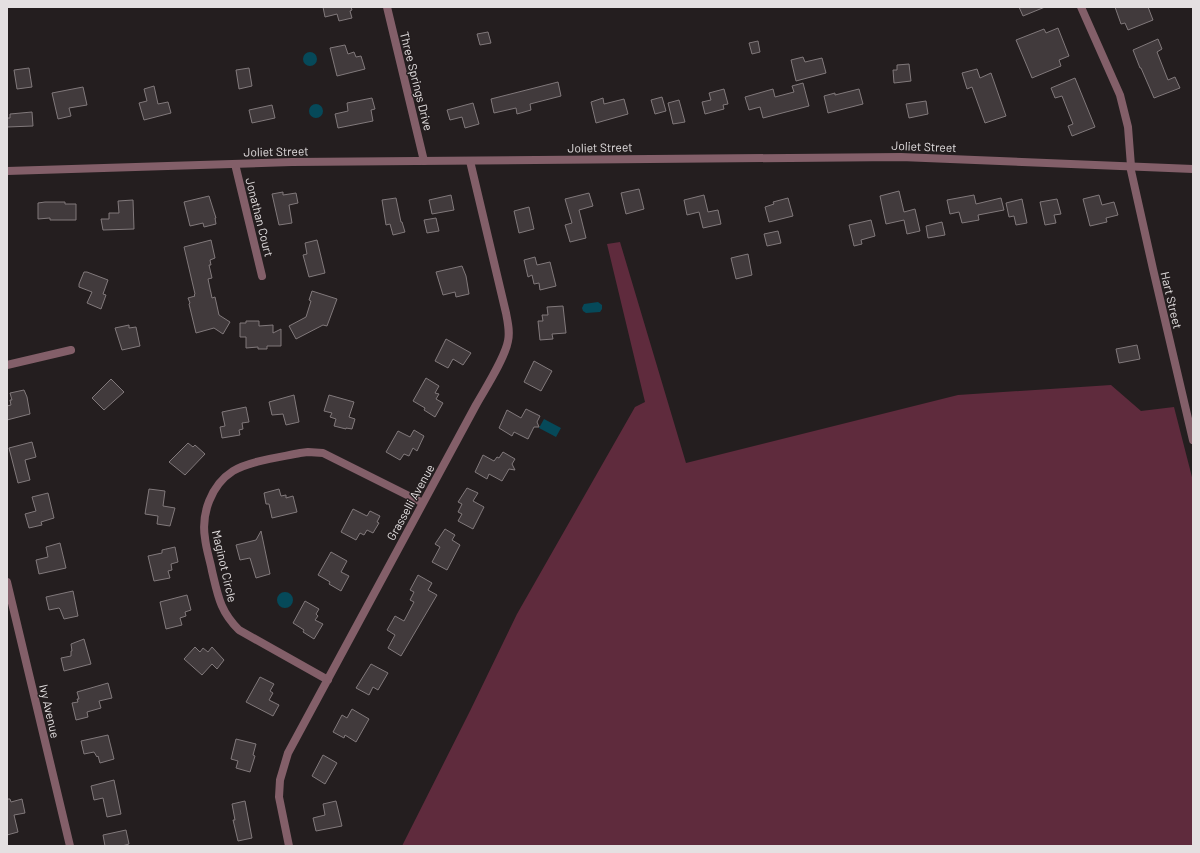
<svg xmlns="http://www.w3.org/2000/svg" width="1200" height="853" font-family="Barlow,sans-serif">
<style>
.green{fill:#5f2b3d}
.water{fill:#064959}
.building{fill:#413a3c;stroke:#81797b}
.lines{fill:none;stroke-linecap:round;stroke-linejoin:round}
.minor{stroke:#835f69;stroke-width:8}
.tertiary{stroke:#835f69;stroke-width:8}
.labels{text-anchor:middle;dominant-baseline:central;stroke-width:3;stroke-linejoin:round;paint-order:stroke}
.street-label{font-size:12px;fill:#e4e0e1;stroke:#241e1f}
</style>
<rect width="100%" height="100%" fill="#241e1f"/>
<!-- green -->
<path class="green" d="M 620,242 L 686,463 L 958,395 L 1111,385 L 1141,411 L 1174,407 L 1193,481 L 1193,846 L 402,846 L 470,711 L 517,614 L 635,407 L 645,402 L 607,244 Z"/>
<!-- water -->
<path class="water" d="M303 59a7 7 0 1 1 14 0a7 7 0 1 1-14 0Z
M309 111a7 7 0 1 1 14 0a7 7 0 1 1-14 0Z
M 598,302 L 602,305 L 602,309 L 600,312 L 586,313 L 583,311 L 582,308 L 584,304 Z
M 544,419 L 561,428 L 556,437 L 539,428 Z
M277 600a8 8 0 1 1 16 0a8 8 0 1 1-16 0Z"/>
<!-- building -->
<path class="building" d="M 323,7 L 351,7 L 352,10 L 350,11 L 352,18 L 339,21 L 337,14 L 325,17 Z
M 1019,7 L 1045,7 L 1023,16 Z
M 1115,7 L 1148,7 L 1153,20 L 1128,30 L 1125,23 L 1121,24 Z
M 1058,28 L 1069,56 L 1059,60 L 1061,66 L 1032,78 L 1016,40 L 1044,29 L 1046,33 Z
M 488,32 L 491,43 L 480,45 L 477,34 Z
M 1158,39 L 1162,49 L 1157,52 L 1168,80 L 1175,77 L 1180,88 L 1154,98 L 1141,68 L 1140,68 L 1133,50 Z
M 758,41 L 760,52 L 752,54 L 749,43 Z
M 345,45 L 348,54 L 354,52 L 356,57 L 361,56 L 365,69 L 337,76 L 330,48 Z
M 803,57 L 805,62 L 822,58 L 826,73 L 796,81 L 791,60 Z
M 909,64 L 911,81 L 894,83 L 893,70 L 897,70 L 897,65 Z
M 29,68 L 32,87 L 17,89 L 14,70 Z
M 249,68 L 252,86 L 239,89 L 236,70 Z
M 977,69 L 980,78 L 991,73 L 1006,116 L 985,123 L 972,87 L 967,89 L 962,73 Z
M 1075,78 L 1095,127 L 1072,136 L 1068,126 L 1073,124 L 1062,96 L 1055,98 L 1051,88 Z
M 558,82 L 561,96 L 530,104 L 531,110 L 517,114 L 516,108 L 494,113 L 491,99 Z
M 803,83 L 809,106 L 763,118 L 760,107 L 749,110 L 745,97 L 773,89 L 775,97 L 794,92 L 792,86 Z
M 154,86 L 158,104 L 168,102 L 171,113 L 144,120 L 139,103 L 147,101 L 144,89 Z
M 83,87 L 87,105 L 69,108 L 71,116 L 58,119 L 52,93 Z
M 724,89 L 728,104 L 723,105 L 724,109 L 705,114 L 702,102 L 711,100 L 709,93 Z
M 859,89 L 863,104 L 828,113 L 824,96 L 835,93 L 835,95 Z
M 662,97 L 666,111 L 655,114 L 651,100 Z
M 372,98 L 375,109 L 371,110 L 373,121 L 338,128 L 335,114 L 348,111 L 347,103 Z
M 603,98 L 604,104 L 624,99 L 628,114 L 596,123 L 591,102 Z
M 679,100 L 685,122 L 673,124 L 668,103 Z
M 926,101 L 928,114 L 909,118 L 906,104 Z
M 473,103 L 479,124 L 465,128 L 462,117 L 450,120 L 447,110 Z
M 272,105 L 275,118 L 252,123 L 249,110 Z
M 32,112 L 33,126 L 7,127 L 7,118 L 10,118 L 10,114 Z
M 639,189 L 644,209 L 626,214 L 621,193 Z
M 899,191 L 904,212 L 915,209 L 920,231 L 907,234 L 904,220 L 886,224 L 880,196 Z
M 283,192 L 283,195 L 296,193 L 298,203 L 289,205 L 292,223 L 279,225 L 272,194 Z
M 589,193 L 593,206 L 579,210 L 586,238 L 570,242 L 565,225 L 572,223 L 565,199 Z
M 451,195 L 454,210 L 432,214 L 429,200 Z
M 704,195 L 708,212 L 718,210 L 721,224 L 703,228 L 699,212 L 687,215 L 684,200 Z
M 974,195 L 976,204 L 1001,198 L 1004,210 L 978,215 L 979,220 L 962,223 L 959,212 L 950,214 L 947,200 Z
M 1099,195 L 1102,205 L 1114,202 L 1118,215 L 1106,218 L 1107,222 L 1090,226 L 1083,199 Z
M 209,196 L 216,218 L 215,218 L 216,224 L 204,227 L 203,223 L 190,226 L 184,202 Z
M 396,198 L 401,222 L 402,222 L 405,232 L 393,235 L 390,224 L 386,225 L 382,200 Z
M 788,198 L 793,216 L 769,222 L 765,207 L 774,204 L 773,202 Z
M 1022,199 L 1027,223 L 1016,225 L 1014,216 L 1009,217 L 1006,203 Z
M 1057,199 L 1061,214 L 1054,215 L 1056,223 L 1045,225 L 1040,202 Z
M 133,200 L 134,229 L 103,230 L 101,219 L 109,219 L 109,213 L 119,213 L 118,201 Z
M 45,202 L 65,202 L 65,204 L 76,204 L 76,220 L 50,220 L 50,218 L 38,219 L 38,203 Z
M 529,207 L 534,229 L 519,233 L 514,211 Z
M 436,218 L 439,231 L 427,233 L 424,220 Z
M 871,220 L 875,236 L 861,240 L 862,244 L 854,246 L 849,225 Z
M 942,222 L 945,235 L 928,238 L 926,226 Z
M 778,231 L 781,243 L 767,246 L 764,234 Z
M 211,240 L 215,258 L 210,260 L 211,265 L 209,265 L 212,278 L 208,279 L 212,298 L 215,297 L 219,315 L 230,322 L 223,334 L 214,328 L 196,333 L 189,304 L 190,303 L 188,298 L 195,296 L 194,295 L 195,294 L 184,247 Z
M 317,240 L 325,273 L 309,277 L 303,255 L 307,254 L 305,243 Z
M 748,254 L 752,275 L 736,279 L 731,258 Z
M 535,257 L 537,265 L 550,262 L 556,286 L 540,290 L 539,283 L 534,284 L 532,275 L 528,277 L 524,260 Z
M 462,266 L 466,276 L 469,294 L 456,297 L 455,292 L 443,295 L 436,272 Z
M 84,272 L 87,272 L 108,280 L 103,294 L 106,295 L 101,309 L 87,303 L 92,292 L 79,287 L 79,284 Z
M 312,291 L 337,299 L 327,326 L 323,325 L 296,339 L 289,326 L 306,317 L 311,301 L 309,300 Z
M 563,306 L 566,333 L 552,334 L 553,339 L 540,340 L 538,321 L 543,321 L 542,315 L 548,315 L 547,307 Z
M 246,321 L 259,321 L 259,326 L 273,325 L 273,333 L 281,329 L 281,346 L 267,346 L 267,349 L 258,349 L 258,347 L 246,348 L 246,337 L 240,337 L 240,323 L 246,323 Z
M 129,325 L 129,328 L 136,327 L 140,346 L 122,350 L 115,328 Z
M 446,339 L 471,353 L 463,365 L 453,359 L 448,368 L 435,361 Z
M 1137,345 L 1140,359 L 1119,363 L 1116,349 Z
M 534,361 L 552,371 L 541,391 L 524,382 Z
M 426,378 L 439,386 L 435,393 L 439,394 L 436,399 L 443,403 L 435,417 L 424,410 L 425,408 L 413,401 Z
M 111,379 L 124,392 L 104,410 L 92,398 Z
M 24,390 L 27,397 L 30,414 L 7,420 L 7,406 L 11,405 L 10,400 L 12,400 L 10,393 Z
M 294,395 L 299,422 L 286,425 L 283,414 L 272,415 L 269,402 Z
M 329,395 L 354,402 L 349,417 L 355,419 L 352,429 L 346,428 L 346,429 L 334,426 L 336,419 L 330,417 L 332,413 L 324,411 Z
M 246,407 L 249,422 L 242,423 L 243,429 L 239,430 L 240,435 L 222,438 L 220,427 L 225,426 L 222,412 Z
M 526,409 L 540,416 L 537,422 L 539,427 L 534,427 L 528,439 L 514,432 L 512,436 L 499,428 L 507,410 L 521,418 Z
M 414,430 L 424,436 L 417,451 L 413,448 L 409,456 L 404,454 L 400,460 L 386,452 L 398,431 L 410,437 Z
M 32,442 L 36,457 L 25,460 L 30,480 L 18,483 L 9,448 Z
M 188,443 L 193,447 L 195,445 L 205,454 L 185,475 L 169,462 Z
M 503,452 L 515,459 L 512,464 L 515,470 L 509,469 L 502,481 L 489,474 L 487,479 L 475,472 L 483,455 L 494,461 L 497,457 L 499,458 Z
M 467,488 L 478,493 L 473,501 L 484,507 L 473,529 L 458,521 L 462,514 L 458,512 L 462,504 L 458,502 Z
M 149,489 L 165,491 L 163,506 L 175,508 L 170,526 L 157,524 L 158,516 L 145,514 Z
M 279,489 L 281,496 L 286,495 L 286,498 L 293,496 L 297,512 L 272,518 L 269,504 L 266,504 L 264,493 Z
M 48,493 L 54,518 L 41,522 L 42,525 L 29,528 L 25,514 L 36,511 L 32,497 Z
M 353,509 L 367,516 L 370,511 L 380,516 L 377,522 L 379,523 L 373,533 L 367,530 L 364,535 L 360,533 L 356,540 L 341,532 Z
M 445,529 L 455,535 L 452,540 L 460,545 L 447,570 L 432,562 L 440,547 L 435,544 Z
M 261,531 L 270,574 L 256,578 L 250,558 L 240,560 L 236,545 L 256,540 Z
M 60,543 L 66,568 L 39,574 L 36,560 L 48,557 L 46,547 Z
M 175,547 L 178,562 L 171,564 L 172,570 L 168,571 L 170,578 L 154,581 L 148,556 L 162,553 L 162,550 Z
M 331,552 L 347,561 L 341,572 L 349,576 L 341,591 L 329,584 L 330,582 L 318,575 Z
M 418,575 L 432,583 L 428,590 L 437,595 L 401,656 L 388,648 L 395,635 L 387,630 L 395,616 L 404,621 L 414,602 L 410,600 L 414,592 L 410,590 Z
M 73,591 L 78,616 L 64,619 L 60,609 L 59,608 L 49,610 L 46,597 Z
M 187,595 L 191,610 L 185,612 L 186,616 L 180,618 L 182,625 L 166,629 L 160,602 Z
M 305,601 L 319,609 L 316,614 L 318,616 L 315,620 L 323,624 L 314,639 L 303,632 L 304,630 L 293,623 Z
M 84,639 L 91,664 L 64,671 L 61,658 L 71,656 L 71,651 L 72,651 L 71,644 Z
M 195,647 L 200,652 L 203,648 L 208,652 L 212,647 L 224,660 L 217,669 L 212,664 L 202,675 L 184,659 Z
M 371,664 L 388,673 L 378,690 L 373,687 L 369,695 L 356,688 Z
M 260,677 L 274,684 L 270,691 L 273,693 L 269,700 L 279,705 L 273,716 L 246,702 Z
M 108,683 L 112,698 L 99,701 L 101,708 L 87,712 L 88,717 L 76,720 L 72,703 L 78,702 L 77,699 L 79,699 L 77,692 Z
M 352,709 L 369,719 L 356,742 L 345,735 L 344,738 L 333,732 L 342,715 L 347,718 Z
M 108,735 L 114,759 L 100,763 L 98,756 L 97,757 L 94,752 L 84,754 L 81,741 Z
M 236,739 L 256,744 L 253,755 L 255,756 L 250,772 L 236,768 L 238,761 L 231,759 Z
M 323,755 L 337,763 L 325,784 L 312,776 Z
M 114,780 L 121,814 L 107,817 L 103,798 L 94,800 L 91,786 Z
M 7,799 L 10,799 L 11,802 L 22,799 L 25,813 L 14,815 L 18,832 L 7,835 Z
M 245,801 L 252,838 L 238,841 L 233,820 L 235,820 L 232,804 Z
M 336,801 L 342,826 L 316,831 L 313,818 L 325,815 L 323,804 Z
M 126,830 L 129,844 L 122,846 L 105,846 L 103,835 Z"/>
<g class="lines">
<!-- minor -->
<path class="minor" d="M 387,7 L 424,161
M 1081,7 L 1120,95 L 1128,127 L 1131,166
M 235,164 L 262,276
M 1130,166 L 1153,269 L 1193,440
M 7,365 L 71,350
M 7,582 L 70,846
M 328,680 L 239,630 C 220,611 218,596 212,571 C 210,560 206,549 205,538 C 201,514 211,485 233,471 C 249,461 281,457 300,453 L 308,452 L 323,453 L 423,503
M 289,846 L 279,797 L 280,780 L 288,753 L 476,405 C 485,389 505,358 508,341 C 510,332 508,323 506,313 L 470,161"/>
<!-- tertiary -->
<path class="tertiary" d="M 7,171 L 292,162 L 901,157 L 1193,169"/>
</g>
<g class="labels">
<!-- street labels -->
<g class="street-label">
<text transform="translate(417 81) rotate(76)">Three Springs Drive</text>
<text transform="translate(924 146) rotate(2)">Joliet Street</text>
<text transform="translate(600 147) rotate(-1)">Joliet Street</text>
<text transform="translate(276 151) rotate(-1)">Joliet Street</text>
<text transform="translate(260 217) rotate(76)">Jonathan Court</text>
<text transform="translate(1172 300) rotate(77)">Hart Street</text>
<text transform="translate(410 502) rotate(-61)">Grasselli Avenue</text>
<text transform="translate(225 566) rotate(77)">Maginot Circle</text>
<text transform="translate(50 711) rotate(77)">Ivy Avenue</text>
</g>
</g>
<!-- border -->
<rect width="1200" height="853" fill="none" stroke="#e4e0e1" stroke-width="16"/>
</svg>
